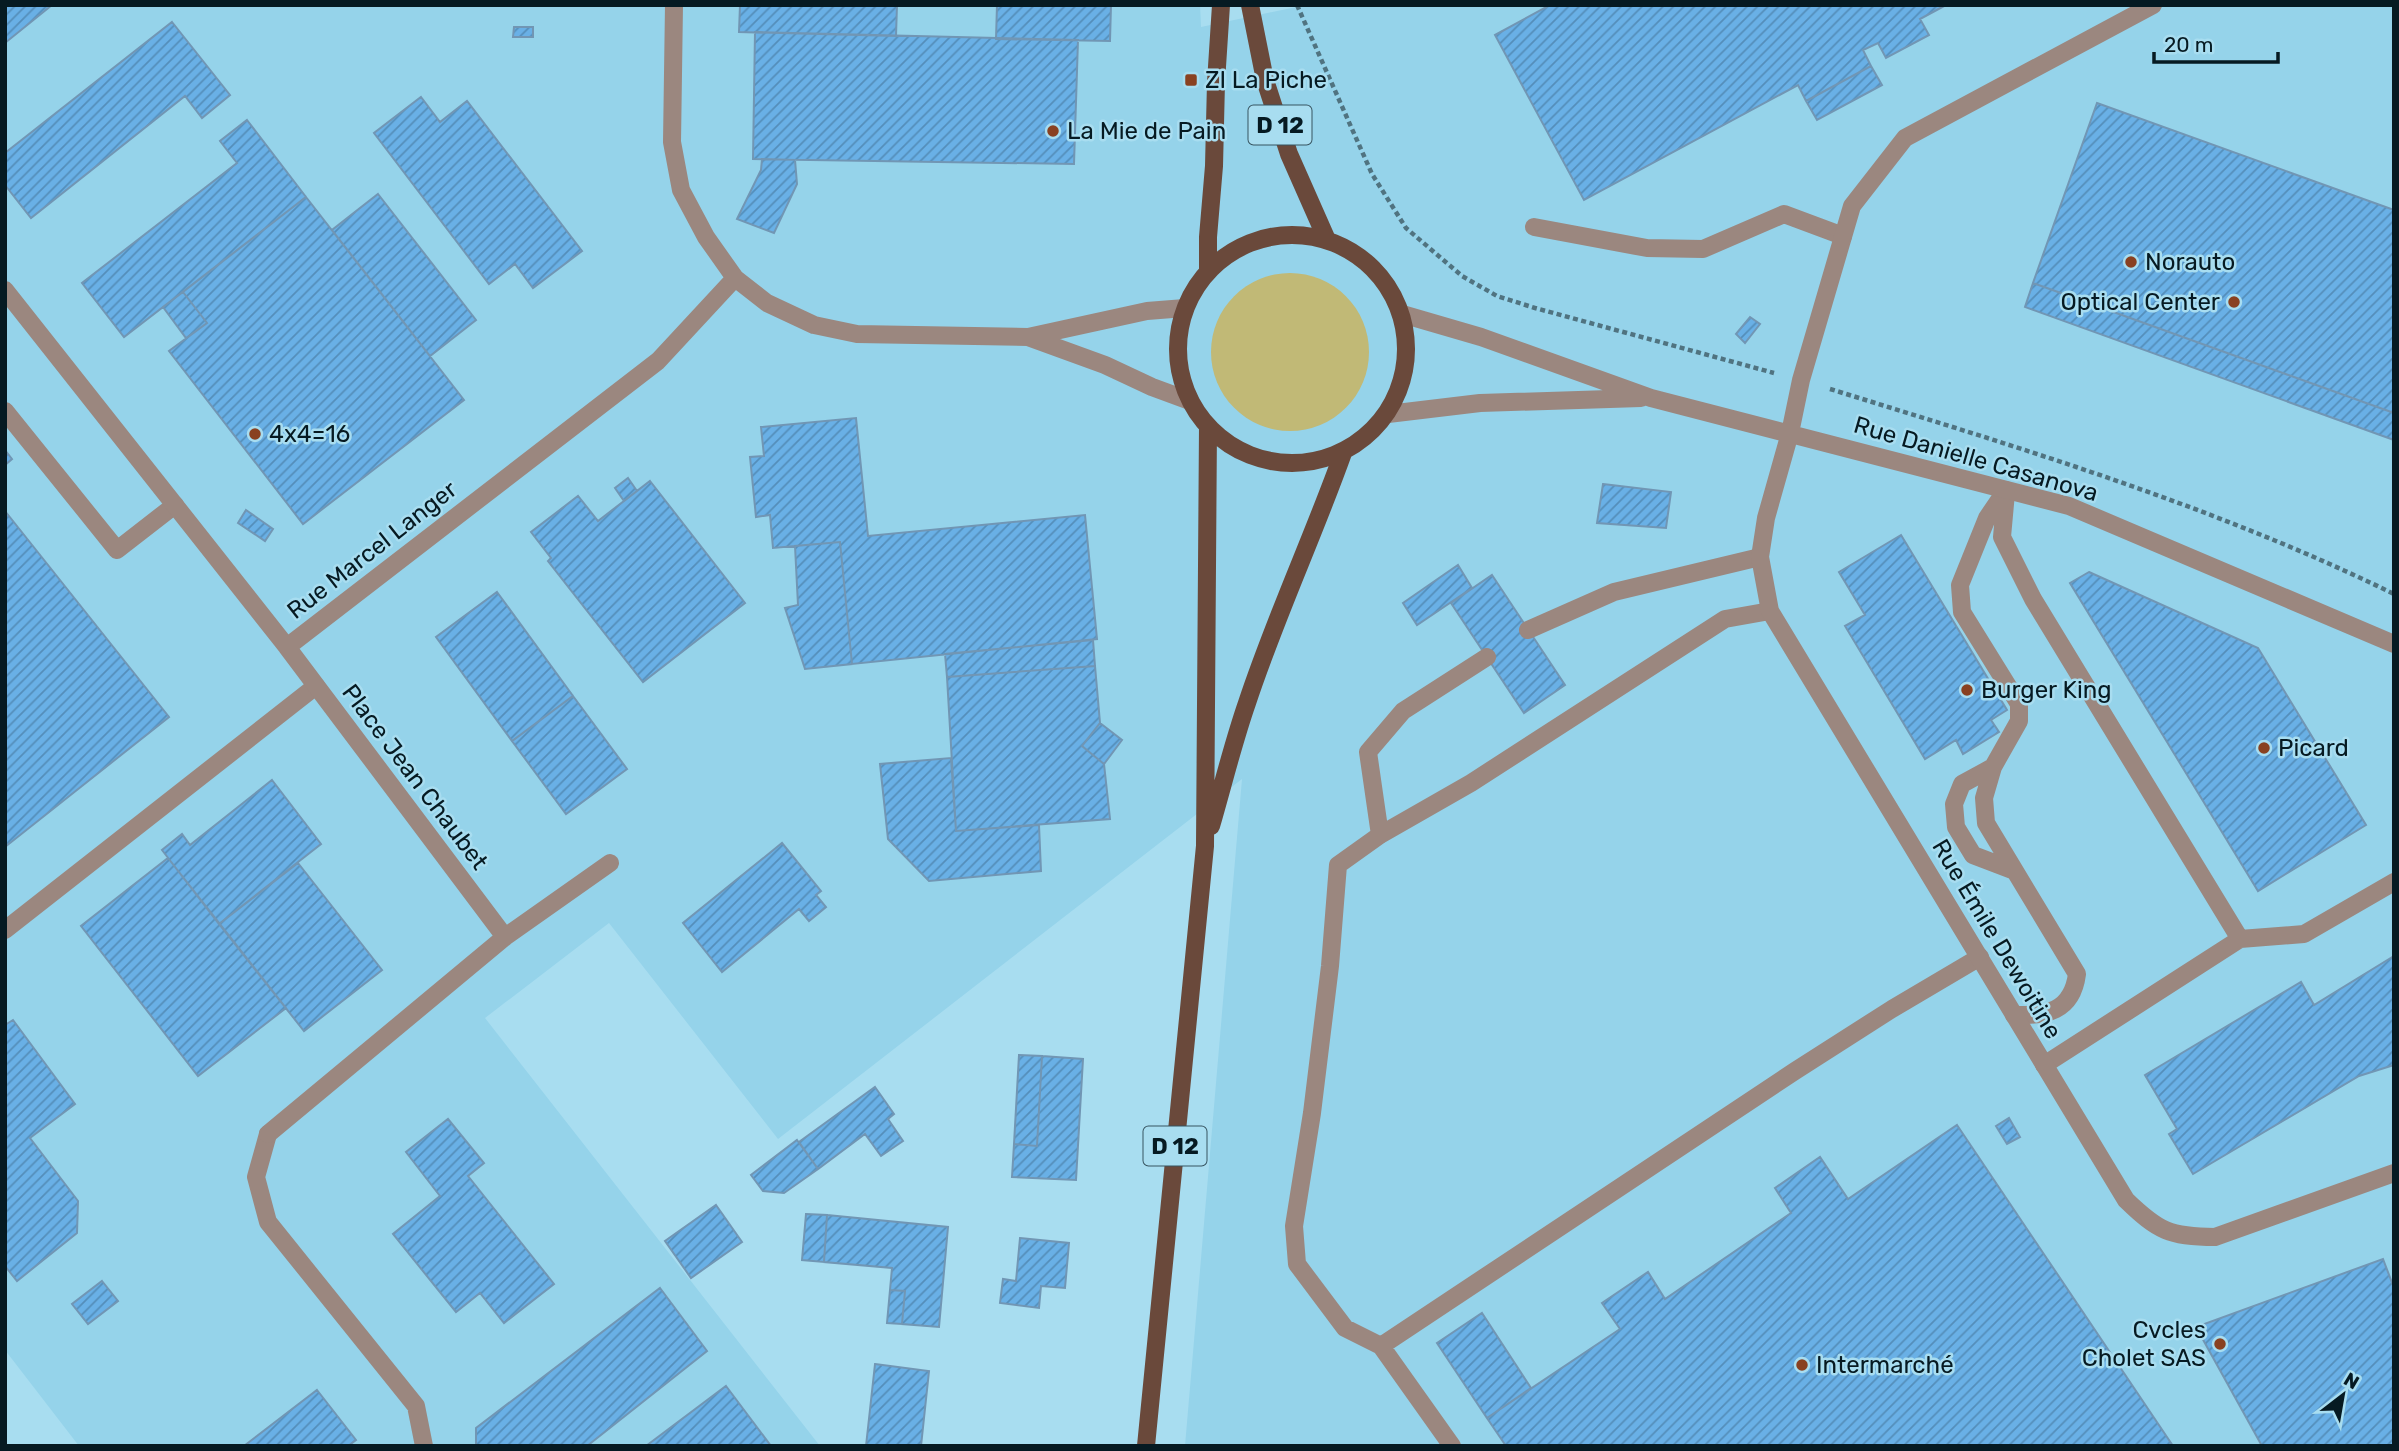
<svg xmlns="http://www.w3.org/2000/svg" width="2399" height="1451" font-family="Rubik,sans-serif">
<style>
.built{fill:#95d3ea}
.green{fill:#c1b976}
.building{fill:url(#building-hatch);stroke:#7196b4;stroke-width:2}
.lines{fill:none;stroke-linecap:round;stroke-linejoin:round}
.path{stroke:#507380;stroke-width:4.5;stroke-dasharray:5 3.5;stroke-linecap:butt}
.lane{stroke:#9b877f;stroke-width:18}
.street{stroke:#9b877f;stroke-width:18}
.primary{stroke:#6a493b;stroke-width:18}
.poi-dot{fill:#894121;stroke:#a8ddf0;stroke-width:2.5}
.labels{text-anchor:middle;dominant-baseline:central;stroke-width:5;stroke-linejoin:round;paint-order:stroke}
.shield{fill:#a8ddf0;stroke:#375460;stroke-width:2}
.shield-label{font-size:23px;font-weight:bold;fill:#061a22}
.poi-label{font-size:24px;fill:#061a22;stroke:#a8ddf0;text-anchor:start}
.street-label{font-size:24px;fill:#061a22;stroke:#a8ddf0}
</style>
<defs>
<pattern id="building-hatch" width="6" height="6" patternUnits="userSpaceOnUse" patternTransform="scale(1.75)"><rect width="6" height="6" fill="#69b0e6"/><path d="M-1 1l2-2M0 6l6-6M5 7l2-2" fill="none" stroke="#548eba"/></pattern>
</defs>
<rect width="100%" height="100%" fill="#a8ddf0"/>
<!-- built -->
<path class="built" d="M 5,5 L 1200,5 L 1201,27 L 1306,5 L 2394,5 L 2394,1446 L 1185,1446 L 1242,779 L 778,1139 L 609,923 L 485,1018 L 820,1446 L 79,1446 L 5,1350 Z"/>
<!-- green -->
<path class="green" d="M1211 352a79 79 0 1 1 158 0a79 79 0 1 1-158 0Z"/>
<!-- building -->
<path class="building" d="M 5,5 L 52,5 L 5,43 Z
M 740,5 L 897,5 L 896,36 L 739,32 Z
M 997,5 L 1111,5 L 1110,41 L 996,39 Z
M 1550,5 L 1946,5 L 1920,19 L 1929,35 L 1886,58 L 1878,43 L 1863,50 L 1871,66 L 1806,101 L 1798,85 L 1584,200 L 1495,35 Z
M 172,22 L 230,95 L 202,118 L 185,96 L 31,218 L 5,185 L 5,153 Z
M 514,27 L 533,27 L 533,37 L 513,37 Z
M 755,32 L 1078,40 L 1074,164 L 753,159 Z
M 1871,66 L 1882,85 L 1817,120 L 1806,101 Z
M 421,97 L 440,122 L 467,101 L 582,251 L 533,288 L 515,264 L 489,284 L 374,133 Z
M 2097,103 L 2394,210 L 2394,413 L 2033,283 Z
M 247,120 L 306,197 L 124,337 L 82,283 L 237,163 L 220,141 Z
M 762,159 L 795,160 L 797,184 L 774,233 L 737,219 L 761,170 Z
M 378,194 L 476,320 L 430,356 L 332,230 Z
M 306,197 L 464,400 L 303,524 L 169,351 L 207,323 L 183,292 Z
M 2033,283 L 2394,413 L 2394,440 L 2025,307 Z
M 183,292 L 207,323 L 186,338 L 163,307 Z
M 1750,317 L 1760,324 L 1745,343 L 1736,334 Z
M 856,418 L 868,536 L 1085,515 L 1097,639 L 852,664 L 840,542 L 773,548 L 770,515 L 756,517 L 750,457 L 764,456 L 761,427 Z
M 5,450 L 12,459 L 5,465 Z
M 628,478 L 637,491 L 624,501 L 615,488 Z
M 650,481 L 745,603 L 643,682 L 548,561 L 551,558 L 531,532 L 578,496 L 598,521 Z
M 1603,484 L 1671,492 L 1666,528 L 1597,523 Z
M 246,510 L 273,529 L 265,541 L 238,523 Z
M 5,511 L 169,717 L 5,847 Z
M 1901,535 L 2007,710 L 1991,720 L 1999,732 L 1963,754 L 1956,740 L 1925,759 L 1845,626 L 1865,615 L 1839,572 Z
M 840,542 L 852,664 L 805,669 L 785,608 L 798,605 L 795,546 Z
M 1458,565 L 1472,588 L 1417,625 L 1403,603 Z
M 2089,572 L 2258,648 L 2366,825 L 2258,891 L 2070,583 Z
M 1492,575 L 1565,685 L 1524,713 L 1451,603 Z
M 497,592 L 573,696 L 512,741 L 436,637 Z
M 1093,640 L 1095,666 L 947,677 L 945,654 Z
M 1095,666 L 1100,723 L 1082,746 L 1104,764 L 1110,819 L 956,831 L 947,677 Z
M 573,696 L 627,769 L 566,814 L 512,741 Z
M 1100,723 L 1122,740 L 1104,764 L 1082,746 Z
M 951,758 L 956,831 L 1039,825 L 1041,871 L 929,881 L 888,839 L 880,764 Z
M 272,780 L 321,844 L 219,924 L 162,850 L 182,834 L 190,845 Z
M 782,843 L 821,891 L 816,895 L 826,907 L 809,921 L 799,909 L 722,972 L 683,923 Z
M 168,858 L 286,1008 L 198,1076 L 81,926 Z
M 298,863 L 382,970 L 304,1031 L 219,924 Z
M 2394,956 L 2394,1065 L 2359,1076 L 2193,1174 L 2169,1134 L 2177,1129 L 2145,1075 L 2301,982 L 2314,1005 Z
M 13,1020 L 75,1104 L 30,1138 L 78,1201 L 77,1233 L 17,1281 L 5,1266 L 5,1025 Z
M 1019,1055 L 1042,1056 L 1037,1146 L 1014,1144 Z
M 1042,1056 L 1083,1059 L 1076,1180 L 1012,1177 L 1014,1144 L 1037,1146 Z
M 875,1087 L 894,1114 L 888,1119 L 903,1141 L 881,1156 L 865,1134 L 818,1169 L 799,1142 Z
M 2009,1118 L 2020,1137 L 2007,1144 L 1996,1126 Z
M 448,1119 L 484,1163 L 468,1176 L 554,1284 L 504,1323 L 480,1293 L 456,1312 L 393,1234 L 440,1196 L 406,1152 Z
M 1957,1125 L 2173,1446 L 1506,1446 L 1487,1418 L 1620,1329 L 1602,1303 L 1648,1272 L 1665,1299 L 1791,1213 L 1775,1188 L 1820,1157 L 1848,1199 Z
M 797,1140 L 818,1169 L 784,1193 L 763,1191 L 751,1175 Z
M 716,1205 L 742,1242 L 691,1278 L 665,1241 Z
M 806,1214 L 827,1215 L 824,1262 L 802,1260 Z
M 827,1215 L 948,1227 L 939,1327 L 902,1324 L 905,1291 L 890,1290 L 892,1268 L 824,1262 Z
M 1020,1238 L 1069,1243 L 1065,1288 L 1041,1286 L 1039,1308 L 1000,1303 L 1003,1279 L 1016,1281 Z
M 2383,1259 L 2394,1288 L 2394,1446 L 2262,1446 L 2196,1327 Z
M 102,1281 L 118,1301 L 88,1324 L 72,1304 Z
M 660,1288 L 707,1351 L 587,1446 L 476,1446 L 476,1428 Z
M 890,1290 L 905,1291 L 902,1324 L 887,1323 Z
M 1482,1313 L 1531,1388 L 1487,1418 L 1437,1343 Z
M 875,1364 L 929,1371 L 921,1446 L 866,1446 Z
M 726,1386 L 771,1446 L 646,1446 Z
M 317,1390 L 356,1440 L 348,1446 L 244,1446 Z"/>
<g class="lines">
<!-- path -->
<path class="path" d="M 1297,5 L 1372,174 L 1406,228 L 1462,276 L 1497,296 L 1535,308 L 1774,373
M 1830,389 C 2021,448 2214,506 2394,594"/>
<!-- lane -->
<path class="lane" d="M 1534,227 L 1647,248 L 1703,249 L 1784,214 L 1843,236
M 5,411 L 117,550 L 175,505
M 2006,490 L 1987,518 L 1960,585 L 1962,612 L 2019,704 L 2019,721 L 1993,767 L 1984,798 L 1986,823 L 2077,974 C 2072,1012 2046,1016 2014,1015
M 2006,493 L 2002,537 L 2033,599 L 2240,939
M 1770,611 L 1725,619 L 1471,783 L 1380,835 L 1338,865 L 1330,966 L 1312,1113 L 1294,1226 L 1297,1264 L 1345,1328 L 1381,1346 L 1795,1071 L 1892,1009 L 1980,957
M 1528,630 L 1614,592 L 1760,557
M 1993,767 L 1962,784 L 1954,804 L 1956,827 L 1973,855 L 2015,871
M 1380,835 L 1368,752 L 1403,711 L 1487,657
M 5,930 L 316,686
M 2044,1065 L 2240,939 L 2304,934 L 2394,882
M 268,1134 L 256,1177 L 268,1222 L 416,1406 L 424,1446
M 1381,1346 L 1452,1446"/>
<!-- street -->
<path class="street" d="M 674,5 L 672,142 L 681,190 L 706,237 L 735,278 L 767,303 L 814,325 L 857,334 L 1028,337
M 2153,5 L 1905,138 L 1852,206 L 1801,380 L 1790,433 L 1766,518 L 1760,557 L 1770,611 L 2126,1200 C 2158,1231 2170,1237 2215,1237 L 2394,1173
M 5,290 L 287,647 L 658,361 L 735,278
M 1185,308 L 1147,311 L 1028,337 L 1105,365 L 1152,387 L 1190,401
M 1402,314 L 1481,337 L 1651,398 L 2069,506 L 2394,644
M 1388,414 L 1480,403 L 1641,398
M 287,647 L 505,937
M 268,1134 L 505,937 L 610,863"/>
<!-- primary -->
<path class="primary" d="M 1250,5 L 1265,80 L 1289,154 L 1327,240
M1178 349a114 114 0 1 1 228 0a114 114 0 1 1-228 0Z
M 1208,271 L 1208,237 L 1214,166 L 1216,82 L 1221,5
M 1211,826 C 1223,785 1233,743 1247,703 C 1275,618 1313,537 1343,453
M 1146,1446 L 1205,846 L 1208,426"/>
</g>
<!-- markers -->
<g class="poi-dot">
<rect x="1184" y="73" width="14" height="14" rx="3.5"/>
<circle cx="1053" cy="131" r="7"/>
<circle cx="2131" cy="262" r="7"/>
<circle cx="2234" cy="302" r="7"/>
<circle cx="255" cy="434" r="7"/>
<circle cx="1967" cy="690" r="7"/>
<circle cx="2264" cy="748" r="7"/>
<circle cx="2220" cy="1344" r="7"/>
<circle cx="1802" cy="1365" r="7"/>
</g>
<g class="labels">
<!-- shield labels -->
<g class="shield">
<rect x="1248.5" y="105.5" width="63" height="39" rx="5"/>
<rect x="1143.5" y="1126.5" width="63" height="39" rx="5"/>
</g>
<g class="shield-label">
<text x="1280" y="125">D 12</text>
<text x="1175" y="1146">D 12</text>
</g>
<!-- poi labels -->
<g class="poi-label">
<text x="1205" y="80">ZI La Piche</text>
<text x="1067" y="131">La Mie de Pain</text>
<text x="2145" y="262">Norauto</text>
<text x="2220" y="302" text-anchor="end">Optical Center</text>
<text x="269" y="434">4x4=16</text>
<text x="1981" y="690">Burger King</text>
<text x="2278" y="748">Picard</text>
<text x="2206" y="1330" text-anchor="end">Cvcles<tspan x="2206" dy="28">Cholet SAS</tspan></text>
<text x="1816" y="1365">Intermarché</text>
</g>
<!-- street labels -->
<g class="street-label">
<text transform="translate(1976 459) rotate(16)">Rue Danielle Casanova</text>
<text transform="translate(372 550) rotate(-38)">Rue Marcel Langer</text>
<text transform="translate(415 777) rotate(53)">Place Jean Chaubet</text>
<text transform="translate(1997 939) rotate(59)">Rue Émile Dewoitine</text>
</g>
</g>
<!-- border -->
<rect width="2399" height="1451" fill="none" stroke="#061a22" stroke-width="14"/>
<!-- north arrow -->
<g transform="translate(2343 1395) rotate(31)" stroke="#a8ddf0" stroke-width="5" paint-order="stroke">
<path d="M0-5L12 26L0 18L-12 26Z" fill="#061a22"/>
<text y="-10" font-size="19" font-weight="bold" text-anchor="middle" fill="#061a22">N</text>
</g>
<!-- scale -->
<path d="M2154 52v10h124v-10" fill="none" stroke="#061a22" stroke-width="3.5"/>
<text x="2164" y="52" font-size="21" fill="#061a22" stroke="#a8ddf0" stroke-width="5" paint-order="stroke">20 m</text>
</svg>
